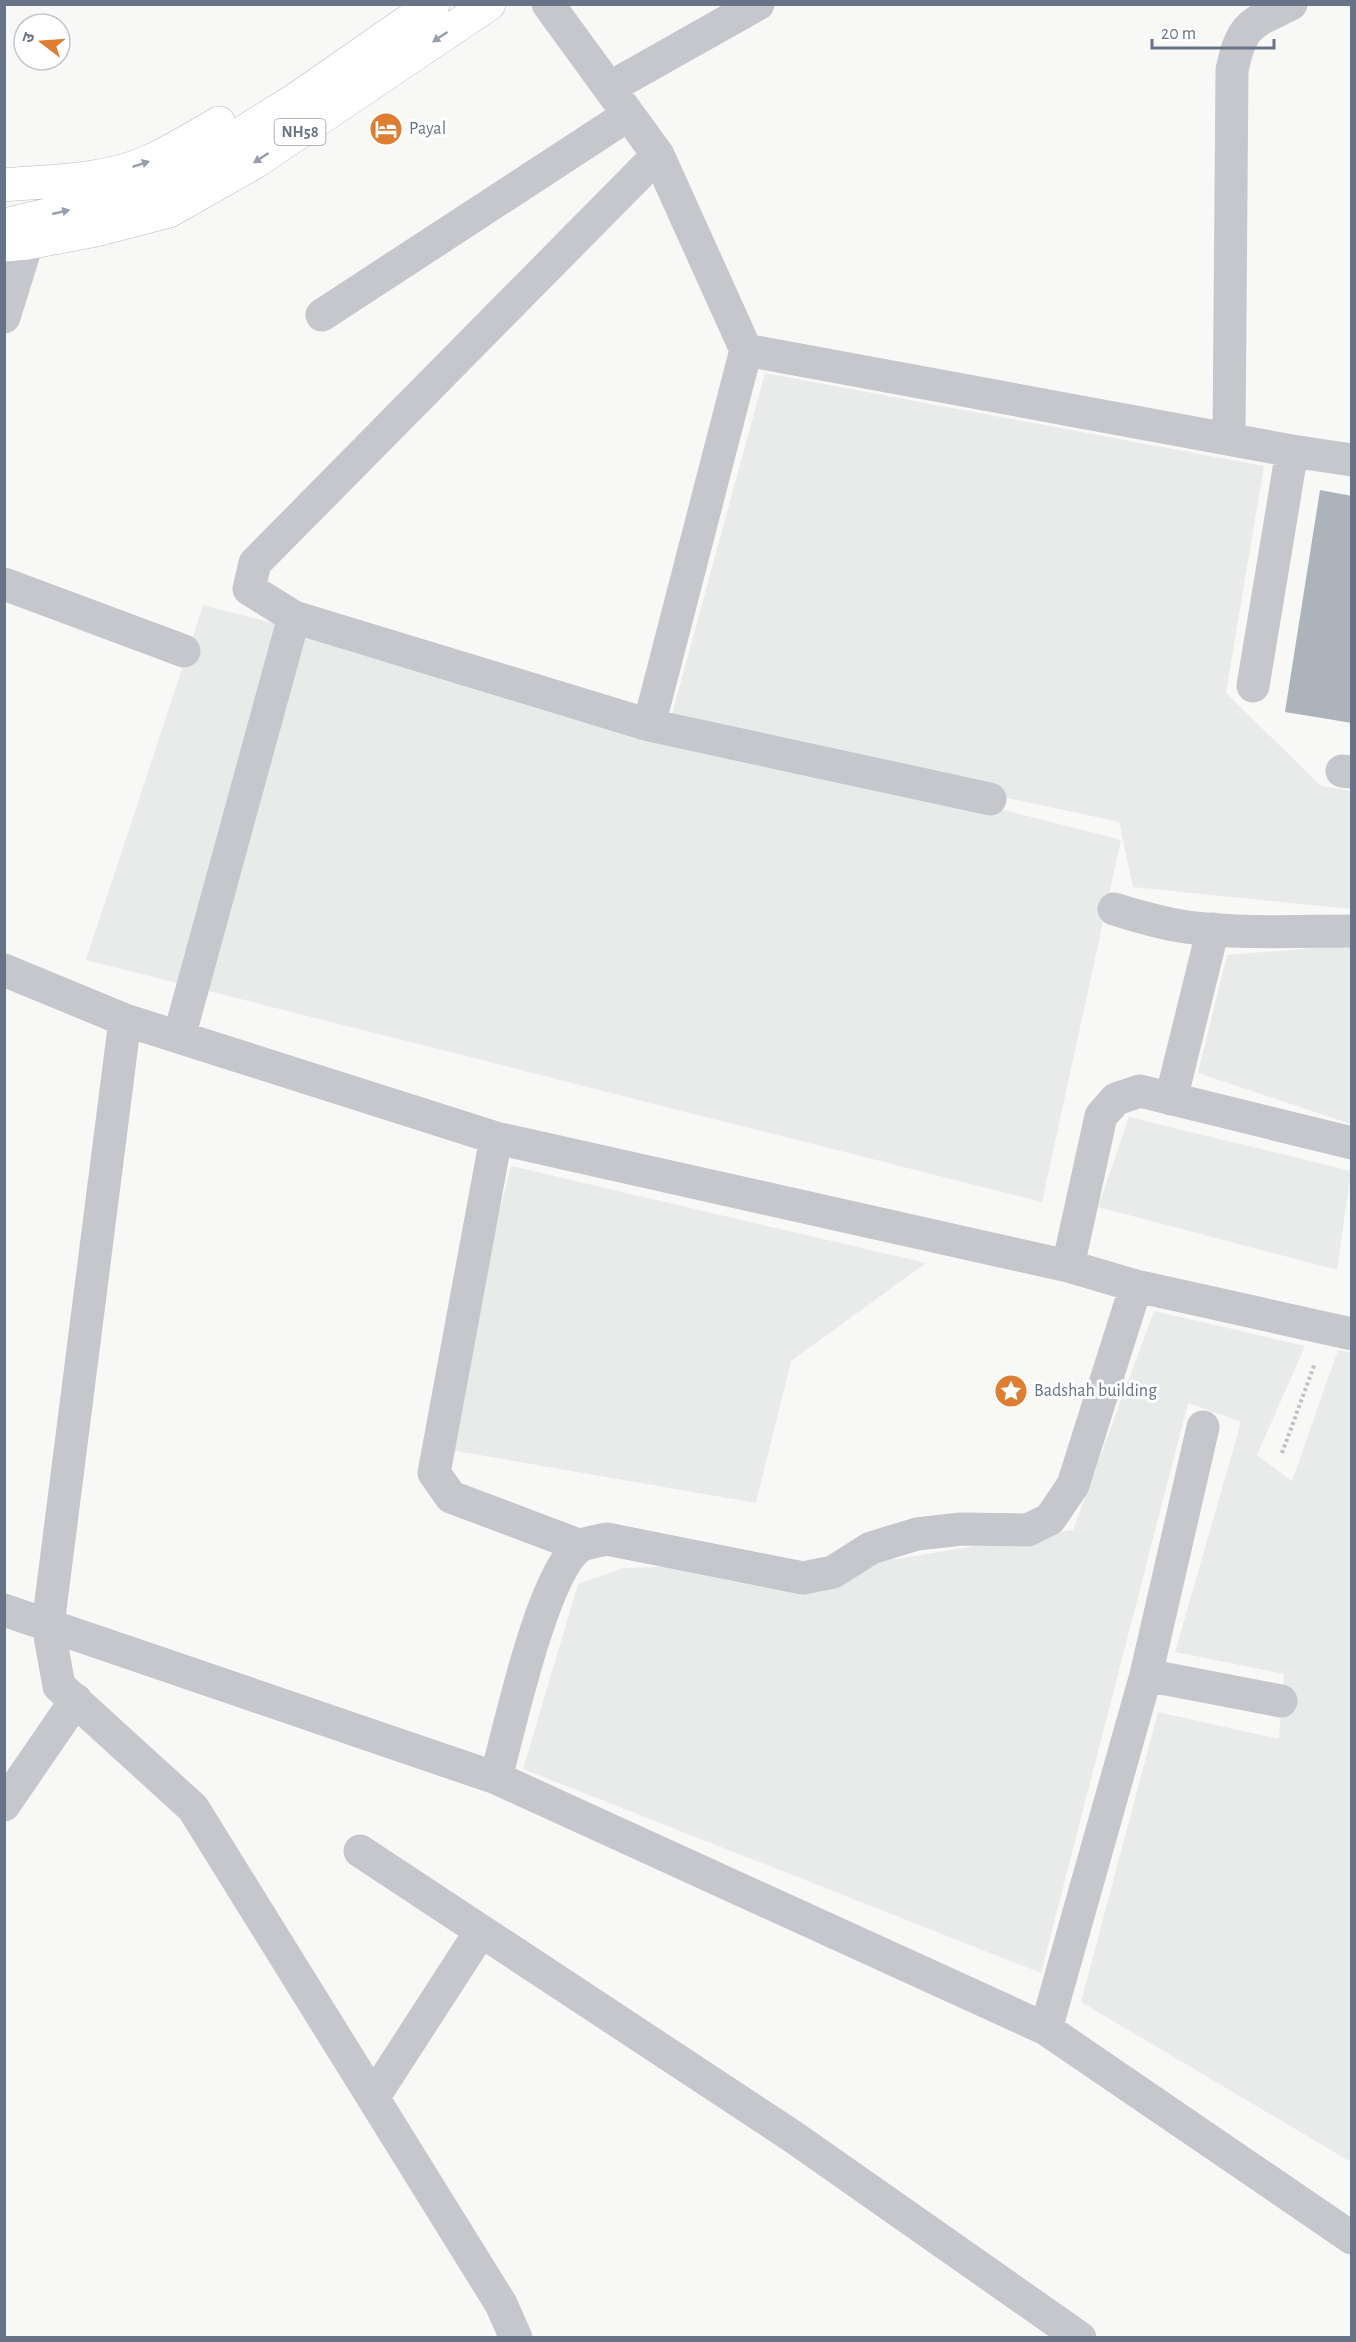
<svg xmlns="http://www.w3.org/2000/svg" width="1356" height="2342" font-family="'Alegreya Sans','Noto Sans Devanagari',sans-serif">
<style>
.built{fill:#e9eaea}
.building{fill:#adb3bb}
.lines{fill:none;stroke-linecap:round;stroke-linejoin:round}
.trunk-casing{stroke:#b8babe;stroke-width:34}
.path{stroke:#bfc0c3;stroke-width:4;stroke-dasharray:3 3;stroke-linecap:butt}
.minor{stroke:#c5c7cc;stroke-width:33}
.trunk{stroke:#fff;stroke-width:33}
.oneway{fill:#969dab}
.labels{text-anchor:middle;dominant-baseline:central;stroke-width:6;stroke-linejoin:round;paint-order:stroke}
.shield{fill:#fff;stroke:#969dab;stroke-width:1.5}
.shield-label{font-size:16px;font-weight:bold;fill:#697387}
.poi-label{font-size:18px;fill:#697387;stroke:#fff;text-anchor:start}
</style>
<rect width="100%" height="100%" fill="#f8f9f7"/>
<!-- built -->
<path class="built" d="M 765,373 L 1264,466 L 1226,693 L 1321,786 L 1351,791 L 1351,909 L 1133,887 L 1119,822 L 693,730 L 1121,840 L 1042,1202 L 86,960 L 203,605 L 669,725 Z
M 1351,945 L 1351,1124 L 1198,1073 L 1227,955 Z
M 1129,1117 L 1351,1171 L 1337,1270 L 1098,1207 Z
M 511,1166 L 926,1263 L 791,1361 L 756,1503 L 439,1448 Z
M 1154,1311 L 1305,1346 L 1257,1455 L 1292,1481 L 1338,1350 L 1351,1353 L 1351,2162 L 1081,2002 L 1158,1712 L 1279,1739 L 1284,1674 L 1175,1652 L 1241,1422 L 1188,1403 L 1041,1973 L 523,1769 L 578,1584 L 624,1568 L 897,1559 L 1073,1530 Z"/>
<!-- building -->
<path class="building" d="M 1320,490 L 1352,496 L 1352,723 L 1285,712 Z"/>
<g class="lines">
<defs>
<path id="trunk" d="M 4,185 C 50,181 108,181 150,161 C 174,150 196,136 219,123
M 4,225 L 149,191 L 295,100 L 433,4
M 4,245 L 27,243 L 96,230 L 169,211 L 255,162 L 489,4"/>
</defs>
<!-- trunk casing -->
<use href="#trunk" class="trunk-casing"/>
<!-- path -->
<path class="path" d="M 1282,1453 L 1315,1363"/>
<!-- minor -->
<path class="minor" d="M 548,4 L 658,155 L 746,350 L 1292,451 L 1352,460
M 609,88 L 758,4
M 658,155 L 255,563 L 249,589 L 294,617 L 649,725 L 990,799
M 322,315 L 628,115
M 4,317 L 27,243
M 1229,439 L 1232,70 C 1242,23 1251,24 1291,4
M 4,584 L 184,651
M 1253,686 L 1292,451
M 649,725 L 746,350
M 1342,771 L 1352,772
M 1114,909 C 1140,917 1167,925 1195,928 C 1246,934 1300,931 1352,931
M 4,970 L 125,1020 L 496,1138 L 1068,1266 L 1136,1286 L 1352,1334
M 125,1020 L 48,1625 L 59,1686 L 193,1808 L 501,2304 L 516,2338
M 179,1037 L 294,617
M 1171,1099 L 1213,929
M 496,1138 L 434,1473 L 451,1497 L 581,1546
M 1068,1266 L 1101,1116 L 1116,1099 L 1140,1091 L 1352,1143
M 4,1610 L 496,1778 L 1046,2029 L 1352,2238
M 1146,1675 L 1281,1701
M 496,1778 C 509,1730 543,1571 580,1546 C 587,1542 599,1541 607,1539 L 803,1578 L 833,1572 L 871,1548 L 917,1534 L 961,1529 L 1028,1530 L 1050,1519 L 1073,1485 L 1136,1286
M 4,1805 L 76,1700
M 360,1851 L 792,2136 L 1080,2338
M 1046,2029 L 1146,1675 L 1203,1427
M 373,2098 L 481,1931"/>
<!-- trunk -->
<use href="#trunk" class="trunk"/>
</g>
<!-- one-way arrows -->
<defs><path id="oneway-solid" d="M-6-.8H1V-3.2L6.5 0L1 3.2V.8H-6Z" transform="scale(1.5)"/></defs>
<g class="oneway">
<use href="#oneway-solid" transform="translate(440 37) rotate(146)"/>
<use href="#oneway-solid" transform="translate(261 158) rotate(147)"/>
<use href="#oneway-solid" transform="translate(141 164) rotate(-18)"/>
<use href="#oneway-solid" transform="translate(61 212) rotate(-13)"/>
</g>
<!-- icons -->
<defs>
<symbol id="hotel-disc" viewBox="-11 -11 22 22"><circle r="9.5" fill="#dd7e32" stroke="#fff"/><path d="M-6-4.5h1.5V1H6V5H4.5V3h-9V5H-6ZM-4 0a1.8 1.8 0 1 1 3.6 0ZM.5 0V-2.5h3Q6-2.5 6 0Z" fill="#fff"/></symbol>
<symbol id="sight-disc" viewBox="-11 -11 22 22"><circle r="9.5" fill="#dd7e32" stroke="#fff"/><path d="M0-6L1.8-2.2L6-1.7L2.9 1.2L3.7 5.4L0 3.3L-3.7 5.4L-2.9 1.2L-6-1.7L-1.8-2.2Z" fill="#fff"/></symbol>
</defs>
<g fill-rule="evenodd">
<use href="#hotel-disc" x="367" y="110" width="38" height="38"/>
<use href="#sight-disc" x="992" y="1372" width="38" height="38"/>
</g>
<g class="labels">
<!-- shield labels -->
<rect class="shield" x="274.5" y="119" width="51" height="26" rx="4.5"/>
<g class="shield-label">
<text x="300" y="132">NH58</text>
</g>
<!-- poi labels -->
<g class="poi-label">
<text x="409" y="129">Payal</text>
<text x="1034" y="1391">Badshah building</text>
</g>
</g>
<!-- border -->
<rect width="1356" height="2342" fill="none" stroke="#697387" stroke-width="12"/>
<!-- north arrow -->
<g transform="translate(42 42) rotate(287)"><circle r="28" fill="#ffffff" stroke="#c3c7cf" stroke-width="1.5"/>
<path d="M0-4.5L10 22L0 15L-10 22Z" fill="#dd7e32"/>
<text y="-9" font-size="16" font-weight="bold" text-anchor="middle" fill="#697387">उ</text>
</g>
<!-- scale -->
<path d="M1152 39v9h122v-9" fill="none" stroke="#697387" stroke-width="3"/>
<text x="1161" y="39" font-size="18" fill="#697387" stroke="#ffffff" stroke-width="4.5" paint-order="stroke">20 m</text>
</svg>
